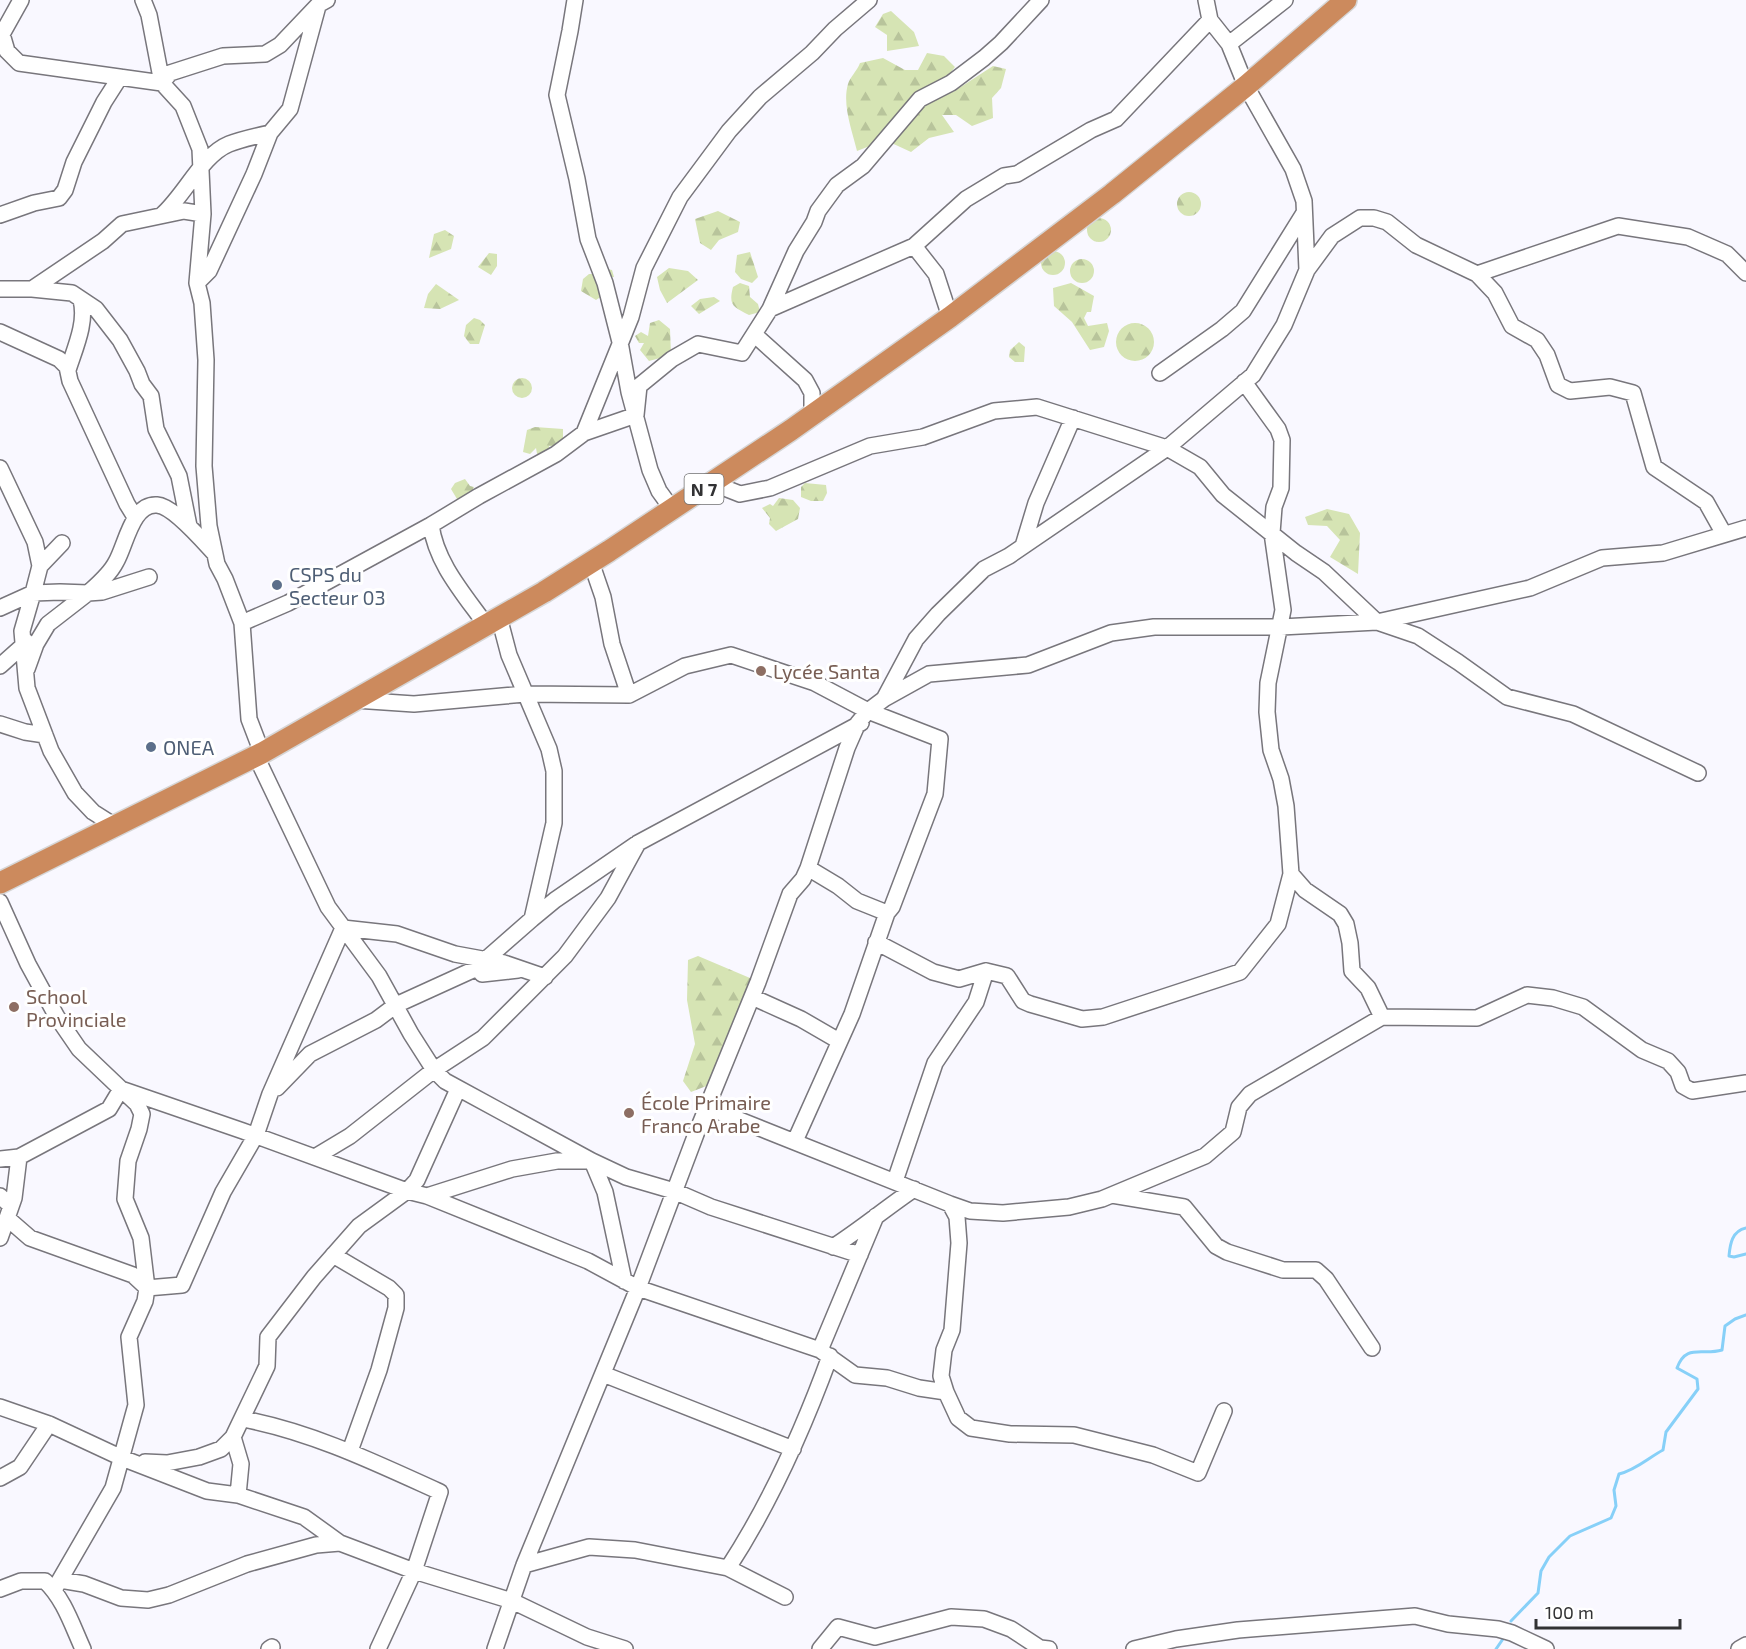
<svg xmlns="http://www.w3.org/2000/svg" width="1746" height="1649" font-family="'Exo 2',sans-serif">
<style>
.forest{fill:url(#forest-firs)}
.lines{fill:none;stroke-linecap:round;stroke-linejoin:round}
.stream{stroke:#87d0f8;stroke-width:3}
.minor-casing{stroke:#78767c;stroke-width:18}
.highway-casing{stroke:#d6d6d6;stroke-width:24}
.minor{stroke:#fff;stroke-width:15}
.highway{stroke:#cc8a5d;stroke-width:21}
.service-dot{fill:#5c6f8a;stroke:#fff;stroke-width:2}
.education-dot{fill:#8d6e63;stroke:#fff;stroke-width:2}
.labels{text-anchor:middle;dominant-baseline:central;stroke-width:6;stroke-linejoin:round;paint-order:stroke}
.shield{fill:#fff;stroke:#707071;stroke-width:1.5}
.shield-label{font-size:18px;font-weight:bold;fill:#323234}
.service-label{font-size:20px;fill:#4e5e75;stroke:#fff;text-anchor:start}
.education-label{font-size:20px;fill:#785e54;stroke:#fff;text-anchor:start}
</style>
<defs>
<pattern id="forest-firs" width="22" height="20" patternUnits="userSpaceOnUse" patternTransform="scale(1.5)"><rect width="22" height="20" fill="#d6e4b4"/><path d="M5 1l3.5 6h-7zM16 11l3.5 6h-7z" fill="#b8c49b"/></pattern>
</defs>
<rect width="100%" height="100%" fill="#f9f8ff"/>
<!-- forest -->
<path class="forest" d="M 891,11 L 914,32 L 919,46 L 887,51 L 887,35 L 875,27 L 883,14 Z
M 927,53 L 944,56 L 955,67 L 940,86 L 953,92 L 993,66 L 1006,69 L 1001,88 L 992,98 L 993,118 L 972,126 L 956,115 L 942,115 L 954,132 L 929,138 L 911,152 L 885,140 L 857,151 C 852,130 842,105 848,84 C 850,77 857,71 860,63 L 883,58 L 905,70 L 918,70 Z
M1177 204a12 12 0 1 1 24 0a12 12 0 1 1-24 0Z
M 718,211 L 740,222 L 738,232 L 719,240 L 711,250 L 700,243 L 695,219 Z
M1087 230a12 12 0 1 1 24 0a12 12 0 1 1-24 0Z
M 445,230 L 454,236 L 451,249 L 429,258 L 434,234 Z
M1041 263a12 12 0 1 1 24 0a12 12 0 1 1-24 0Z
M 750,252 L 758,277 L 752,283 L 741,279 L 735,272 L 737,255 Z
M 489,253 L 497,254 L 497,266 L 491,275 L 478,267 Z
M1070 271a12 12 0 1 1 24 0a12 12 0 1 1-24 0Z
M 603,268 L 612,270 L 614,277 L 607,277 L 605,294 L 596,300 L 581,291 L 583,279 L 589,274 L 602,274 Z
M 669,268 L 688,271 L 698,280 L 667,303 L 660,290 L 657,277 Z
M 740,283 L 749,286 L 750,297 L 758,304 L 760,312 L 749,315 C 734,307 728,306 733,287 Z
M 1071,283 L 1094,296 L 1091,312 L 1087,312 L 1084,318 L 1088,326 L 1107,323 L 1109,331 L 1104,347 L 1090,350 L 1072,322 L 1054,306 L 1053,288 Z
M 436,284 L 459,300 L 440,309 L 424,308 L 428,294 Z
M 714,297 L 720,301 L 699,314 L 691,306 L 700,299 Z
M 474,318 L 480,320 L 485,325 L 479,344 L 470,344 L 464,336 L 466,325 Z
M 659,320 L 670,329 L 671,355 L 649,361 L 640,350 L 644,343 L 639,343 L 635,336 L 641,332 L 648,336 L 650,323 Z
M1116 342a19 19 0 1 1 38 0a19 19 0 1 1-38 0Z
M 1019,342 L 1025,347 L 1024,362 L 1015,362 L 1009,357 L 1010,350 Z
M512 388a10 10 0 1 1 20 0a10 10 0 1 1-20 0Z
M 535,427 L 563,429 L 563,447 L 549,446 L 551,454 L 538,459 L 536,448 L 530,454 L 523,452 L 527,430 Z
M 465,479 L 470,486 L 474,487 L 467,503 L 457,499 L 451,489 L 455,483 Z
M 805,483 L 826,485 L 827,493 L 823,501 L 811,501 L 801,497 L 801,487 Z
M 779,498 L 793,500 L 800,508 L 798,519 L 776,531 L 769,524 L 770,518 L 762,508 L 770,504 L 773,506 Z
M 1327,509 L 1349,514 L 1360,533 L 1358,574 L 1330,557 L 1340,540 L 1327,526 L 1308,525 L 1305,517 Z
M 698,956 L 750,978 L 750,990 L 709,1085 L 691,1092 L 683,1081 L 695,1044 L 687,1000 L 688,960 Z"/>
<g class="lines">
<!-- stream -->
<path class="stream" d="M 1746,1228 C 1732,1231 1730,1244 1729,1256 L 1734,1257 L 1746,1254
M 1511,1621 L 1538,1593 L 1541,1571 L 1549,1557 L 1570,1536 L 1611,1518 L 1616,1506 L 1614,1490 L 1619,1474 C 1636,1470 1648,1458 1663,1450 L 1666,1432 L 1698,1389 L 1697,1379 L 1677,1368 C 1686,1343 1702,1356 1722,1350 L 1725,1326 L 1735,1319 L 1746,1315
M 1496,1649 L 1505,1636"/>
<defs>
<path id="minor" d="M 143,0 L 149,15 L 162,83 L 183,106 L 200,149 L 203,214 L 197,283 L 202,303 L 206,360 L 204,466 L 209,526 L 217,564 L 225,579 L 242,623 L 249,719 L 262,753
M 575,0 L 570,31 L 557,95 L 577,179 L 588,239 L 605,283 L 620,342 L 629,392 L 650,470 L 659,491 L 672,509
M 0,34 L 2,34 L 7,51 L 19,63 L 162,83 L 170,73 L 223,56 L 265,54 L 280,45 L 318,5 L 327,0
M 2,34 L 21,0
M 1229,44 L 1285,0
M 0,215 L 34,203 L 59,198 L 65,190 L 74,162 L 104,102 L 120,77
M 162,215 C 185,195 202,155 229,144 C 242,139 256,136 270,133
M 914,246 L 936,274 L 950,317
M 1307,270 L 1332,236 L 1360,218 L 1374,218 L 1387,222 L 1416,245 L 1477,274 L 1495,293 L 1512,326 L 1537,340 L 1547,355 L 1558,385 L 1570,391 L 1610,387 L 1633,393 L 1654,467 L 1706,502 L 1724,534
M 1477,274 L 1618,226 L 1688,237 L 1727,254 L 1746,273
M 197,283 L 209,271 L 254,174 L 270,133 L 290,109 L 318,6
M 0,289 L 32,289 L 72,293 L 96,309 L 120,340 L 137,371 L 142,384 L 151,396 L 156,429 L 179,476 L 189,526
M 32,289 L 103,241 L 122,224 L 184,211 L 203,214
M 770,309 L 914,246 L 966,199 L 1004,176 L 1017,174 L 1091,130 L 1116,119 L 1210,20
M 0,332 L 59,359 L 67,367 L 70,381 L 127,504 L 135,517
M 755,335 L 805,380 L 812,393 L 812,415
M 68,370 C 75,348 87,322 81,300
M 1160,373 L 1222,329 L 1243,311 L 1304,213
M 1244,382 L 1278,429 L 1282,440 L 1281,488 L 1274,507 L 1272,533 L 1283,610 L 1268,683 L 1267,712 L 1271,750 L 1281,779 L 1286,806 L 1291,874 L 1305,890 L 1340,914 L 1346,924 L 1350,943 L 1352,971 L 1368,988 L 1382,1017
M 584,433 L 631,317 L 644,268 L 680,197 L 729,131 L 760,97 L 812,53 L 835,29 L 869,0
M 0,468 L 35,542 L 40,566 L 33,593 L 0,608
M 712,483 L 740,494 L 770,488 L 870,446 L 923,437 L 994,411 L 1037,407 L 1167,448 L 1200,467 L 1223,495 L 1296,553 L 1324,572 L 1377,622 L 1418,636 L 1458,662 L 1507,697 L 1573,714 L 1698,773
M 431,525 C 436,563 464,594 486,625
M 1023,546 L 1036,503 L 1073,418
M 591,562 L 603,597 L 612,644 L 629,695
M 40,566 L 62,543
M 242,623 L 288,603 L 431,525 L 479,496 L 556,454 L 584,433 L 636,415 L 639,386 L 672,359 L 698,344 L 742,353 L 770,309 L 796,251 L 814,222 L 818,211 L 837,185 L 863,166 L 920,99 L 951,83 L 984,58 L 1001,43 L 1041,0
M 0,666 L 27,642
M 27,669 L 36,644 L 48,624 L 88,593 L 102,592 L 149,577
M 884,699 L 916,639 L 938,614 L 984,569 L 1009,556 L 1167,448 L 1253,375 L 1284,325 L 1307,270 L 1304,201 L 1293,169 L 1246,86 L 1229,44 L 1210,20 L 1206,0
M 355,700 L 414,704 L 525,694 L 629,695 L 685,666 L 731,655 L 815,683 L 868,711 L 884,699 L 929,674 L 1028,665 L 1111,633 L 1154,627 L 1281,627 L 1377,622 L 1530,588 L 1602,558 L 1663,553 L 1746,528
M 0,724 L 25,732 L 45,735
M 256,756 L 328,907 L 379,976 L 411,1034 L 434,1070 L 445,1081 L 592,1161 L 626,1177 L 674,1191 L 711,1207 L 860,1255
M 115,826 L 93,812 L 75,793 L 51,751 L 27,688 L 22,631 L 33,593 L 60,592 L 88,593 C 98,584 110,574 116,562 C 126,545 132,503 157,505 C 173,506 203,541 214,553
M 808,868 L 838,886 L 857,901 L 887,913
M 0,902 L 28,964 L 57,1017 L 79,1049 L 121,1089 L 243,1131 L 407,1191 L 427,1196 L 588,1261 L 638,1288 L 820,1350 L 855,1375 L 887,1378 L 919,1388 L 946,1392 L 958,1418 L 971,1428 L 1010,1434 L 1074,1435 L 1153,1455 L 1198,1473 L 1224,1411
M 532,919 L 555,900 L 638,843 L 861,723
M 876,942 L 933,972 L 959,979 L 986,971 L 1007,976 L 1023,1001 L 1030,1004 L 1082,1019 L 1103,1017 L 1240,972 L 1278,924 L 1291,874
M 482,974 L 518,970
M 752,997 L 801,1019 L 839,1041
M 277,1088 L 310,1054 L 376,1020 L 396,1005 L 475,969 L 532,919 L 554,823 L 554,771 L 549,749 L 509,655 L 499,617
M 707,1107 L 950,1204 L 970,1211 L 1003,1213 L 1069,1207 L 1102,1199 L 1205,1156 L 1233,1132 L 1239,1107 L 1250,1094 L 1382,1017 L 1477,1018 L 1527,995 L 1553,998 L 1583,1007 L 1642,1050 L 1668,1061 L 1678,1072 L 1683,1086 L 1692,1091 L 1746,1083
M 315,1157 L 350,1136 L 434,1070 L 483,1038 L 565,956 L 608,898 L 638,843
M 0,1159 L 19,1157 L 109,1109 L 121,1089 L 137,1104 L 142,1114 L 139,1129 L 128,1161 L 125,1199 L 141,1238 L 147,1288 L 145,1301 L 129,1337 L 136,1405 L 113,1488 L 54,1590
M 895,1181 L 935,1063 L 976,1002 L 986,971
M 1112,1195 L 1184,1207 L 1216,1246 L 1227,1252 L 1283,1270 L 1316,1270 L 1326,1279 L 1372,1348
M 0,1196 L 11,1206
M 427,1196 L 512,1169 L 557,1161 L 592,1161 L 605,1192 L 624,1281
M 7,1218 L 30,1238 L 133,1275 L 147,1288 L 182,1285 L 223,1192 L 256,1135 L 270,1094 L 343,928 L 397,934 L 455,954 L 504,963 L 545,977
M 0,1238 L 14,1198 L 19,1157
M 833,1247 C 861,1229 886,1208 914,1189
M 333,1255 L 389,1288 L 396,1295 L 396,1308 L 379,1370 L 350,1451
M 820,1350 L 876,1216
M 603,1374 L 793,1449
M 946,1392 L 941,1376 L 944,1350 L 952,1330 L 959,1243 L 957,1217 L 950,1204
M 0,1407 L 49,1424 L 122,1458 L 207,1491 L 238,1495 L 304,1517 L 340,1543 L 414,1571 L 512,1601 L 587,1637 L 625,1649
M 243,1419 C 312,1432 376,1463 440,1492 L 414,1571 L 378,1649
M 233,1437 L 241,1464 L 238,1495
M 145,1462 L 167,1463 L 199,1457 L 221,1449 L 233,1437 L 267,1366 L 268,1337 L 314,1277 L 359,1226 L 407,1191 L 417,1180 L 458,1089
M 0,1478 L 20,1467 L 49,1424
M 524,1565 L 589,1547 L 635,1550 L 728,1568 L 785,1597
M 728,1568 C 771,1502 803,1430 830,1356
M 60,1580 L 84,1584 L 121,1598 L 148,1600 L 169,1595 L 247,1564 L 316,1545 L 340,1543
M 0,1589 L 21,1581 L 45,1581 C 64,1599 72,1625 83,1649
M 269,1649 L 272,1647
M 495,1649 L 524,1565 L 638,1288 L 696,1134 L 758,982 L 790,894 L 803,879 L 808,868 L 847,748 L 858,723 L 868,711 L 940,739 L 935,794 L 892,907 L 887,913 L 852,1014 L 795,1141
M 820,1649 L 838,1627 L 875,1637 L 951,1617 L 984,1619 L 1011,1629 L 1040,1648 L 1049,1649
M 1134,1649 L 1176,1639 L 1238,1630 L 1415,1616 L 1448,1624 L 1498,1629 L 1512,1633 L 1546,1649
M 1739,1649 L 1746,1645"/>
<path id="highway" d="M 0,883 L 262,753 L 544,592 L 609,551 L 791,430 L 950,317 L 1112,194 L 1246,86 L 1346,0"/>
</defs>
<!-- minor casing -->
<use href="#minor" class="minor-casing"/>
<!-- highway casing -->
<use href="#highway" class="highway-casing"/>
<!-- minor -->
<use href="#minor" class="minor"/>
<!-- highway -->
<use href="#highway" class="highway"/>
</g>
<!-- markers -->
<g class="service-dot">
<circle cx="277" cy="585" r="6"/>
<circle cx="151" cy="747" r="6"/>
</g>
<g class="education-dot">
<circle cx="761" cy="671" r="6"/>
<circle cx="14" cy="1007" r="6"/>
<circle cx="629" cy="1113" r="6"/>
</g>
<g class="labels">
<!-- shield labels -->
<rect class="shield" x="684.5" y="474" width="39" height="30" rx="4.5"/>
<g class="shield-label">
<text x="704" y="489">N 7</text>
</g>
<!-- service labels -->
<g class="service-label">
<text x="289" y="574">CSPS du<tspan x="289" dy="23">Secteur 03</tspan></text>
<text x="163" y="747">ONEA</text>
</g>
<!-- education labels -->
<g class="education-label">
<text x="773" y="671">Lycée Santa</text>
<text x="26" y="996">School<tspan x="26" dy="23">Provinciale</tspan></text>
<text x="641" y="1102">École Primaire<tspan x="641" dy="23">Franco Arabe</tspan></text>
</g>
</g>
<!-- scale -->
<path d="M1536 1619v9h144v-9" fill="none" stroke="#323234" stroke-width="3"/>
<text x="1545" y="1619" font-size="18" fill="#323234" stroke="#ffffff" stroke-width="4.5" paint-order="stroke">100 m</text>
</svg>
